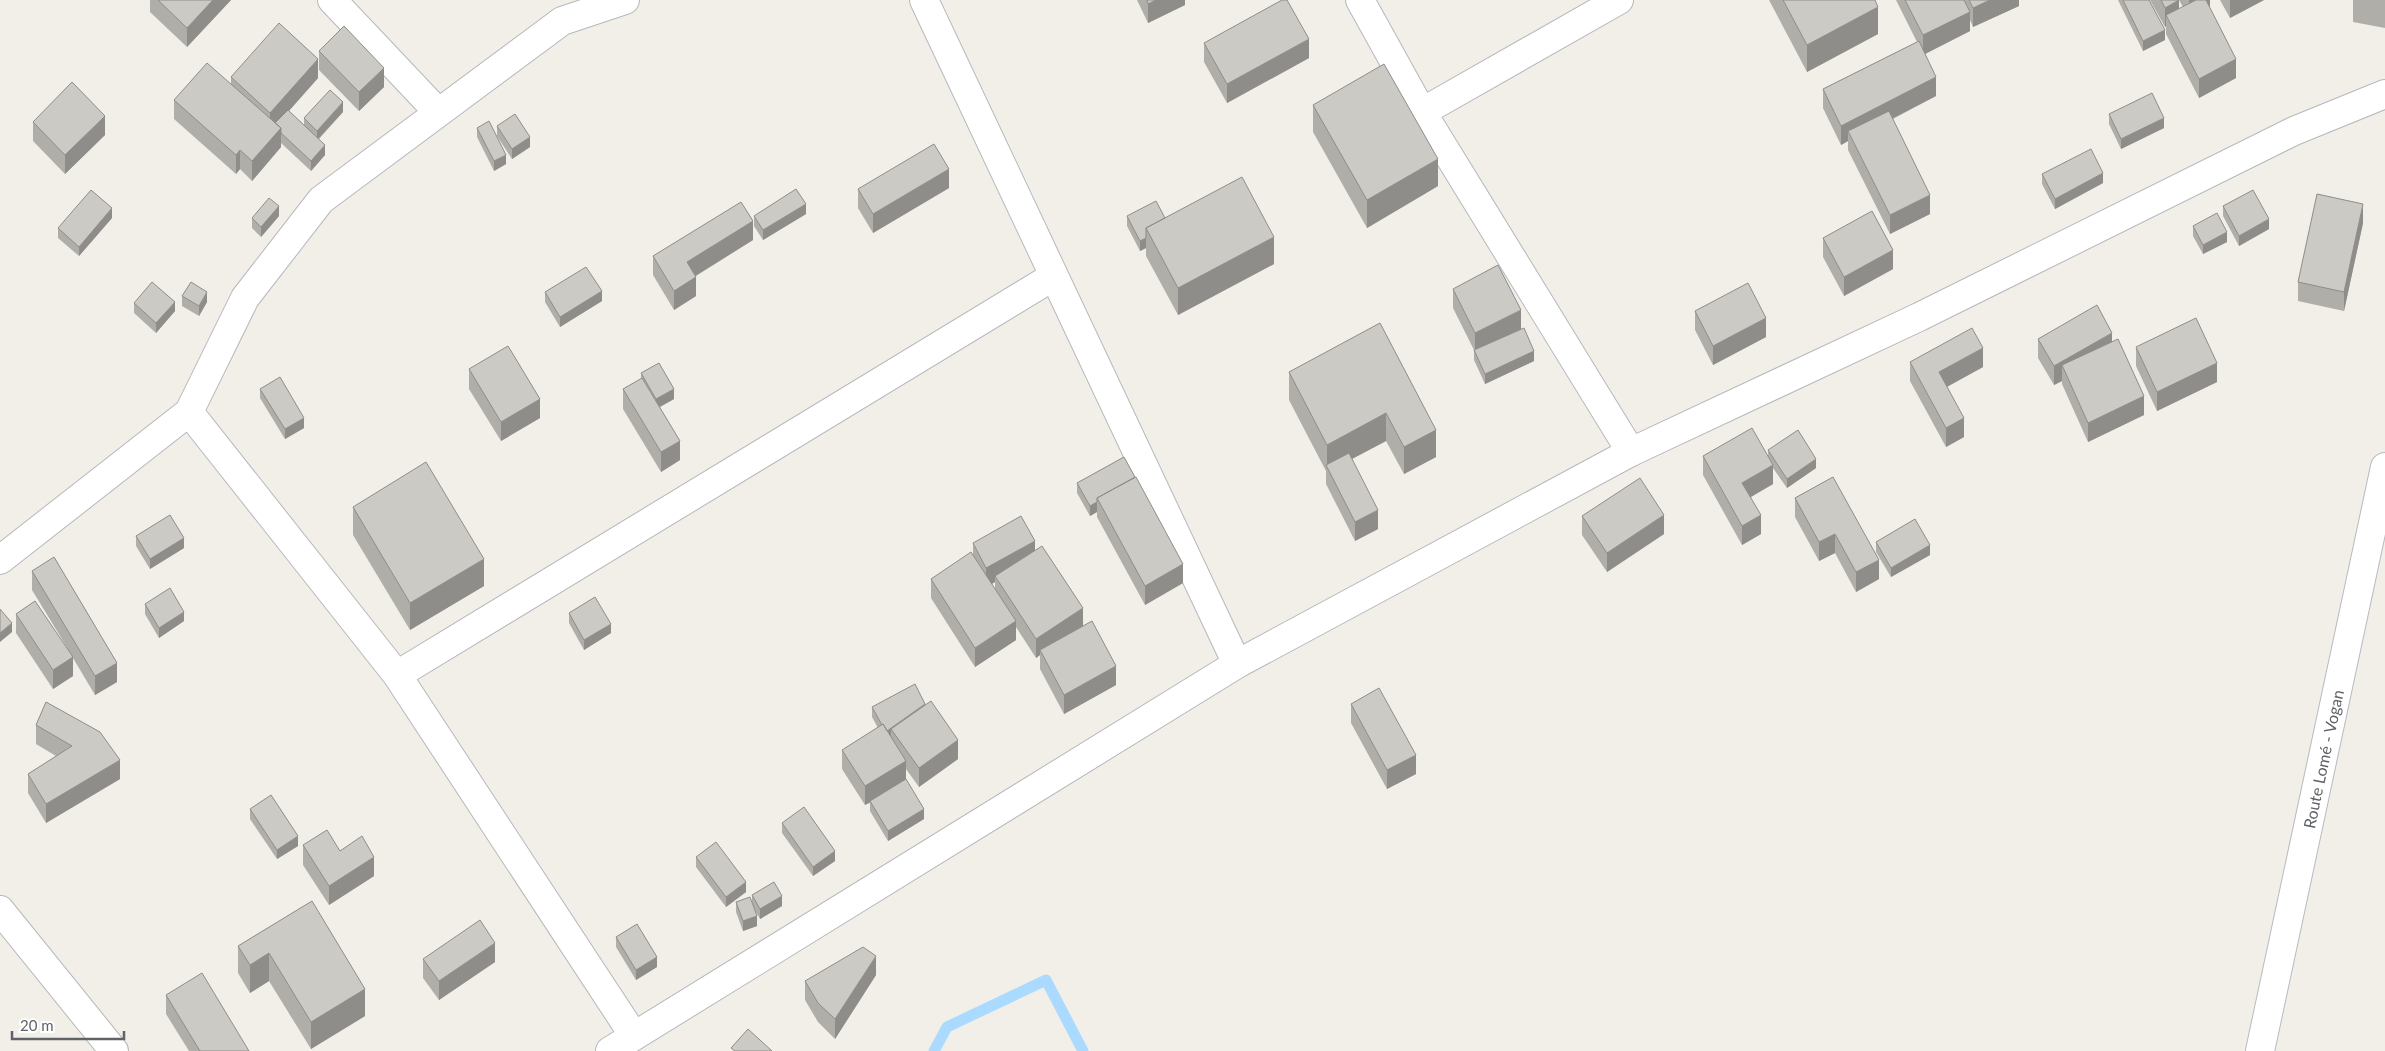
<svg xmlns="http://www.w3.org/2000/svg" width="2385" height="1051" font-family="Lato,sans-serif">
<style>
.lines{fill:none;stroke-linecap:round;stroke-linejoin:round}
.stream{stroke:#aadaff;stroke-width:11}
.minor-casing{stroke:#b5b8bc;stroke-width:30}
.tertiary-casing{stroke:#b5b8bc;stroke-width:30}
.secondary-casing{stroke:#b6babf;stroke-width:30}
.minor{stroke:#fff;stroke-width:28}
.tertiary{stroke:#fff;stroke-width:28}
.secondary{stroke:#fff;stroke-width:28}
.wall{fill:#afaea9;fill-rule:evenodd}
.shaded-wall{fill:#8f8d8a}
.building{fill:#cccac5;stroke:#8f8d8a}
.labels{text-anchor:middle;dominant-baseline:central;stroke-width:4.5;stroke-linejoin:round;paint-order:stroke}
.street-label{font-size:16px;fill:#5f6368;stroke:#fff}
</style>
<rect width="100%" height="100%" fill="#f1efe8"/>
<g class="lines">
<!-- stream -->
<path class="stream" d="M 934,1051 L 947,1027 L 1046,980 L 1083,1051"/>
<defs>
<path id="minor" d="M 332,0 L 438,112
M 924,0 L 1237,664
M 1360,0 L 1422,112 L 1619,0
M 1422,112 L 1631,452
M 0,560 L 189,412
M 397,675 L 189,412 L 245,298 L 321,200 L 562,21 L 625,0
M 0,910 L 114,1051
M 634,1036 L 397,675 L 1054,276"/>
<path id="tertiary" d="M 610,1051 L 1237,664 L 1631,452 L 1919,317 L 2294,131 L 2385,94"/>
<path id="secondary" d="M 2260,1051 L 2385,467"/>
</defs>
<!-- minor casing -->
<use href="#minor" class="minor-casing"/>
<!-- tertiary casing -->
<use href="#tertiary" class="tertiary-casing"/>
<!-- secondary casing -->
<use href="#secondary" class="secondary-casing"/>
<!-- minor -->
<use href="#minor" class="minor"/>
<!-- tertiary -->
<use href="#tertiary" class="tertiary"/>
<!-- secondary -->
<use href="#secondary" class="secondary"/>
</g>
<!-- wall -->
<path class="wall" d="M 150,0 L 231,0 L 187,47 L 150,12 Z
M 1137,0 L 1185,0 L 1185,5 L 1148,23 Z
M 1769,0 L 1875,0 L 1878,34 L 1807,72 Z
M 1896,0 L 2019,0 L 2019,6 L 1973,27 L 1970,20 L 1970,31 L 1925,54 L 1936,96 L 1893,119 L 1930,214 L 1890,234 L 1848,150 L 1848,141 L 1841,145 L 1823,108 L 1823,89 L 1917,42 Z
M 2118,0 L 2149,0 L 2165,40 L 2143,51 Z
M 2150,0 L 2179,0 L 2179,9 L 2183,7 L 2179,0 L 2210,0 L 2209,6 L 2236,78 L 2199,98 L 2166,34 L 2166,26 L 2165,27 Z
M 2220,0 L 2264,0 L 2230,18 Z
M 2353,0 L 2385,0 L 2385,28 L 2353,22 Z
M 1204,43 L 1309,58 L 1227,103 L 1204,62 Z
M 319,51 L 384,87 L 359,111 L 319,70 Z
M 231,77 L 318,78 L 289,111 L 304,125 L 304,118 L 343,112 L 319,139 L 325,155 L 311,171 L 281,143 L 281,147 L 252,181 L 240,169 L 236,174 L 174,119 L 174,100 L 231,84 Z
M 1313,105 L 1438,186 L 1367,228 L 1313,132 Z
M 2109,114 L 2164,128 L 2121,149 L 2109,124 Z
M 33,122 L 105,135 L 65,174 L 33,141 Z
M 497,126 L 530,147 L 512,159 L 497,136 Z
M 477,128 L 506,164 L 494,171 L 477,137 Z
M 2042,174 L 2103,183 L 2055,209 L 2042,184 Z
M 949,188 L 873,233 L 858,208 L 858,189 Z
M 2223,206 L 2269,229 L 2239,246 L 2223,216 Z
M 806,214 L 763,240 L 754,226 L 754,216 Z
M 279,216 L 261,237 L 252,228 L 252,218 Z
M 1127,216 L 1165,218 L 1274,264 L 1178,315 L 1146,256 L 1146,248 L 1140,251 L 1127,226 Z
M 112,218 L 79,256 L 58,238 L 58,228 Z
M 2363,223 L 2344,311 L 2298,301 L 2298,282 Z
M 2193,226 L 2227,242 L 2203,254 L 2193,236 Z
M 1823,238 L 1893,269 L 1844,296 L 1823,257 Z
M 753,240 L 696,276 L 696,296 L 674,310 L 653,275 L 653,256 Z
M 1453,289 L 1521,329 L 1534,361 L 1485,384 L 1474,360 L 1474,350 L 1453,308 Z
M 545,292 L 602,301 L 560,327 L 545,302 Z
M 182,296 L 207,302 L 199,316 L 182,306 Z
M 134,303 L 175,311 L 156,333 L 134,313 Z
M 1695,311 L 1766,337 L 1713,365 L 1695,330 Z
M 2038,339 L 2112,342 L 2144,415 L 2088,442 L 2062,384 L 2062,381 L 2054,385 L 2038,358 Z
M 2136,347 L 2217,382 L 2157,411 L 2136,366 Z
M 1910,362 L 1983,367 L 1947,387 L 1964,437 L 1946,447 L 1910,381 Z
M 469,369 L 540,418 L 501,441 L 469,389 Z
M 1289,372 L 1436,430 L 1436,457 L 1404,474 L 1386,441 L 1352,459 L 1378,529 L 1355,541 L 1326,484 L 1326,471 L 1289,400 Z
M 641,373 L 674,399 L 660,407 L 680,460 L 661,472 L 623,409 L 623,389 L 641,379 Z
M 260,389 L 304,428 L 285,439 L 260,398 Z
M 1768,450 L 1816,468 L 1787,488 L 1773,468 L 1773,484 L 1751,497 L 1761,534 L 1742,545 L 1703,475 L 1703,456 L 1768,455 Z
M 1124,457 L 1183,583 L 1145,605 L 1097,517 L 1097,512 L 1090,516 L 1077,493 L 1077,483 Z
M 1833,477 L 1879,579 L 1856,592 L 1835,553 L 1819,561 L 1795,517 L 1795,498 Z
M 353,507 L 484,586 L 410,630 L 353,535 Z
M 1582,516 L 1664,534 L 1607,572 L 1582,535 Z
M 136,536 L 184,548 L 150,569 L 136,546 Z
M 1876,542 L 1930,555 L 1891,577 L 1876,552 Z
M 973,543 L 1035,550 L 1083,626 L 1116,685 L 1064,714 L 1040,669 L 1040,655 L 1036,658 L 1016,627 L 1016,640 L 975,667 L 931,598 L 931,579 L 973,554 ZM 995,582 L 995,589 L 992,584 Z
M 32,571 L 117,682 L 95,695 L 73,658 L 73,676 L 53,689 L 16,633 L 16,614 L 68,649 L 32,590 Z
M 145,604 L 184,621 L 159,638 L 145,614 Z
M 569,613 L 611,633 L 584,650 L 569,623 Z
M 46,702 L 120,779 L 46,823 L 28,793 L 28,774 L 56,756 L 36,744 L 36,725 Z
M 925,704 L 958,759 L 919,787 L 906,769 L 906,779 L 924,819 L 888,841 L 870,811 L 870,803 L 865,805 L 842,769 L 842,750 L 878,728 L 872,717 L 872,707 Z
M 1351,704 L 1416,774 L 1387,789 L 1351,723 Z
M 250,809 L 298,846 L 277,859 L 250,819 Z
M 782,823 L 835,861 L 813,876 L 782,833 Z
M 303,845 L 340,851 L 374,876 L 329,905 L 303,865 Z
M 696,857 L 746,892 L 726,907 L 696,867 Z
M 752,895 L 782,906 L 760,919 L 753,907 L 757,926 L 743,931 L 736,912 L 736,902 L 752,904 Z
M 312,901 L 365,1016 L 311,1049 L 269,981 L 250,993 L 238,973 L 238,946 Z
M 616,937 L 657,967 L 636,980 L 616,947 Z
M 423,959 L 495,962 L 439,1000 L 423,978 Z
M 876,975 L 835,1039 L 818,1022 L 805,1000 L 805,981 Z
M 166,995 L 249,1051 L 189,1051 L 166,1014 Z"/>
<!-- shaded-wall -->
<path class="shaded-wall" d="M 213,0 L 231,0 L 187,47 L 187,28 Z
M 1156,0 L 1185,0 L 1185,5 L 1148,23 L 1148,4 Z
M 1990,0 L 2019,0 L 2019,6 L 1973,27 L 1973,8 Z
M 2179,0 L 2179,19 L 2166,15 L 2166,26 L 2165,27 L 2165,8 Z
M 2189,0 L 2210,0 L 2210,6 L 2189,18 Z
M 2230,0 L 2264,0 L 2230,18 Z
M 1878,7 L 1878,34 L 1807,72 L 1807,45 Z
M 1970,12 L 1970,31 L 1923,55 L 1923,35 Z
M 2165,30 L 2165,40 L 2143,51 L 2143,41 Z
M 1309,39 L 1309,58 L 1227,103 L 1227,84 Z
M 318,59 L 318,78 L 270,132 L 270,113 Z
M 2236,59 L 2236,78 L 2199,98 L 2199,79 Z
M 384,68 L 384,87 L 359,111 L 359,92 Z
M 1936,77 L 1936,96 L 1852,139 L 1848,131 L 1848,141 L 1841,145 L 1841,126 Z
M 343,102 L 343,112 L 317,140 L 317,131 Z
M 105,116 L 105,135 L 65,174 L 65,155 Z
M 2164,118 L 2164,128 L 2121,149 L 2121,139 Z
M 281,128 L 281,147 L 252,181 L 252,161 Z
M 530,137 L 530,147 L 512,159 L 512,149 Z
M 325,145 L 325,155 L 311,171 L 311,161 Z
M 240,150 L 240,169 L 236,174 L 236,155 Z
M 506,155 L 506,164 L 494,171 L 494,161 Z
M 1438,159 L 1438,186 L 1367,228 L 1367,200 Z
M 949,169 L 949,188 L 873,233 L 873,214 Z
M 2103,173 L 2103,183 L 2055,209 L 2055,199 Z
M 1930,195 L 1930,214 L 1890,234 L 1890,215 Z
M 806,204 L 806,214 L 763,240 L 763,230 Z
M 2363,204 L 2363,223 L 2344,311 L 2344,292 Z
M 279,206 L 279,216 L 261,237 L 261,227 Z
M 112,208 L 112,218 L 79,256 L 79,247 Z
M 2269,219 L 2269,229 L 2239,246 L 2239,236 Z
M 753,221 L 753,240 L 687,281 L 687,262 Z
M 2227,232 L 2227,242 L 2203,254 L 2203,245 Z
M 1274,237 L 1274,264 L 1178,315 L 1178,288 Z
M 1146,238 L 1146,248 L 1140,251 L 1140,241 Z
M 1893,250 L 1893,269 L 1844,296 L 1844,277 Z
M 696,277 L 696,296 L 674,310 L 674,291 Z
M 602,291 L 602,301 L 560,327 L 560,317 Z
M 207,292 L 207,302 L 199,316 L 199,306 Z
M 175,302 L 175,311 L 156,333 L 156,323 Z
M 1521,310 L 1521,329 L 1475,352 L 1475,333 Z
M 1766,318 L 1766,337 L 1713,365 L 1713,346 Z
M 2112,333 L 2112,352 L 2062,365 L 2062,381 L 2054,385 L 2054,366 Z
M 1983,348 L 1983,367 L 1939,391 L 1939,372 Z
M 1534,351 L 1534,361 L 1485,384 L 1485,374 Z
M 2217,363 L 2217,382 L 2157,411 L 2157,392 Z
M 674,389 L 674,399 L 656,409 L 656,399 Z
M 2144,396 L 2144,415 L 2088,442 L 2088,423 Z
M 540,399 L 540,418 L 501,441 L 501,422 Z
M 1386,413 L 1386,441 L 1329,471 L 1327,467 L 1327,445 Z
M 304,418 L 304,428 L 285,439 L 285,429 Z
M 1964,418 L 1964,437 L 1946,447 L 1946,428 Z
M 1436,430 L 1436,457 L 1404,474 L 1404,447 Z
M 680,441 L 680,460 L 661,472 L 661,452 Z
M 1816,459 L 1816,468 L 1787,488 L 1787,479 Z
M 1773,465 L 1773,484 L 1742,502 L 1742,483 Z
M 1097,502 L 1097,512 L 1090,516 L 1090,506 Z
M 1378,510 L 1378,529 L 1355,541 L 1355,522 Z
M 1664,515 L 1664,534 L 1607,572 L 1607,553 Z
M 1761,515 L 1761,534 L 1742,545 L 1742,526 Z
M 1835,534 L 1835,553 L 1819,561 L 1819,542 Z
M 184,538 L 184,548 L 150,569 L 150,559 Z
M 1035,541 L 1035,560 L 995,576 L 995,582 L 986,587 L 986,568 Z
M 1930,545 L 1930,555 L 1891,577 L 1891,568 Z
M 484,559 L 484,586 L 410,630 L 410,603 Z
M 1879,560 L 1879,579 L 1856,592 L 1856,572 Z
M 1183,564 L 1183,583 L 1145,605 L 1145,586 Z
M 1083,608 L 1083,627 L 1040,650 L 1040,655 L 1036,658 L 1036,639 Z
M 184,612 L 184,621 L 159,638 L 159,628 Z
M 1016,621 L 1016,640 L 975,667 L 975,648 Z
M 12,623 L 12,632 L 0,642 L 0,633 Z
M 611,624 L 611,633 L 584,650 L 584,640 Z
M 73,657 L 73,676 L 53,689 L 53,670 Z
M 117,663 L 117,682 L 95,695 L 95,676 Z
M 1116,666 L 1116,685 L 1064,714 L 1064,695 Z
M 891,729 L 891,739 L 885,732 Z
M 958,740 L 958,759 L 919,787 L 919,768 Z
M 1416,755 L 1416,774 L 1387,789 L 1387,770 Z
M 120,760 L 120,779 L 46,823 L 46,804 Z
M 906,761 L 906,780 L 865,805 L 865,786 Z
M 924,809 L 924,819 L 888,841 L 888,831 Z
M 298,836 L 298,846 L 277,859 L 277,850 Z
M 835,851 L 835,861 L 813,876 L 813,867 Z
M 374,857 L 374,876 L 329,905 L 329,886 Z
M 746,882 L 746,892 L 726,907 L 726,897 Z
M 782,896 L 782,906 L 760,919 L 760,909 Z
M 757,916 L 757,926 L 743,931 L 743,921 Z
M 495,943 L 495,962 L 439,1000 L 439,981 Z
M 269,953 L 269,981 L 250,993 L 250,965 Z
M 876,956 L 876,975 L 835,1039 L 835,1019 Z
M 657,957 L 657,967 L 636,980 L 636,970 Z
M 365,989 L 365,1016 L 311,1049 L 311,1022 Z"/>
<!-- building -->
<path class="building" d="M 158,0 L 213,0 L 187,28 Z
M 1147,0 L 1156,0 L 1148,4 Z
M 1282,0 L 1287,0 L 1309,39 L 1227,84 L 1204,43 Z
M 1783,0 L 1875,0 L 1878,7 L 1807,45 Z
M 1905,0 L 1964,0 L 1970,12 L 1923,35 Z
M 1969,0 L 1990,0 L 1973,8 Z
M 2123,0 L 2149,0 L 2165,30 L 2143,41 Z
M 2161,0 L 2179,0 L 2165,8 Z
M 2196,0 L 2206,0 L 2236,59 L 2199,79 L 2166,15 Z
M 279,23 L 318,59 L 270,113 L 231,77 Z
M 344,26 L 384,68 L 359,92 L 319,51 Z
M 1919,41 L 1936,77 L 1841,126 L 1823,89 Z
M 207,63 L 281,128 L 252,161 L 240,150 L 236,155 L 174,100 Z
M 1384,64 L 1438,159 L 1367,200 L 1313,105 Z
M 72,82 L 105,116 L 65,155 L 33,122 Z
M 330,90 L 343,102 L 317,131 L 304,118 Z
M 2152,93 L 2164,118 L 2121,139 L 2109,114 Z
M 288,110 L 325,145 L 311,161 L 281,133 L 281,128 L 275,123 Z
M 1889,111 L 1930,195 L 1890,215 L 1848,131 Z
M 515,114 L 530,137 L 512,149 L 497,126 Z
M 489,121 L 506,155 L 494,161 L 477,128 Z
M 934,144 L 949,169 L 873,214 L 858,189 Z
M 2091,149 L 2103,173 L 2055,199 L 2042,174 Z
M 1242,177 L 1274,237 L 1178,288 L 1146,228 Z
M 796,189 L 806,204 L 763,230 L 754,216 Z
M 91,190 L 112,208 L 79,247 L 58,228 Z
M 2253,190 L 2269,219 L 2239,236 L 2223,206 Z
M 2317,194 L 2363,204 L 2344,292 L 2298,282 Z
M 269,198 L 279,206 L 261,227 L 252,218 Z
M 1156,201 L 1165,218 L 1146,228 L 1146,238 L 1140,241 L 1127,216 Z
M 741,202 L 753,221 L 687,262 L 696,277 L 674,291 L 653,256 Z
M 1872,211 L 1893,250 L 1844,277 L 1823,238 Z
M 2217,213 L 2227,232 L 2203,245 L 2193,226 Z
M 1498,265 L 1521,310 L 1475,333 L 1453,289 Z
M 586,267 L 602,291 L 560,317 L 545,292 Z
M 152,282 L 175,302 L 156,323 L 134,303 Z
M 191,282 L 207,292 L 199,306 L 182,296 Z
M 1748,283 L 1766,318 L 1713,346 L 1695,311 Z
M 2097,305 L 2112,333 L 2054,366 L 2038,339 Z
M 2196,318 L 2217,363 L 2157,392 L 2136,347 Z
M 1380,323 L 1436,430 L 1404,447 L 1386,413 L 1327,445 L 1289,372 Z
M 1524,328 L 1534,351 L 1485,374 L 1474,350 Z
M 1972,328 L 1983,348 L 1939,372 L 1964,418 L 1946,428 L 1910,362 Z
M 2118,339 L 2144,396 L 2088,423 L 2062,365 Z
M 508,346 L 540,399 L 501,422 L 469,369 Z
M 659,363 L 674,389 L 656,399 L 641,373 Z
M 280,377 L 304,418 L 285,429 L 260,389 Z
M 642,378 L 680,441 L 661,452 L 623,389 Z
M 1752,428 L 1773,465 L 1742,483 L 1761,515 L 1742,526 L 1703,456 Z
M 1798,430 L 1816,459 L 1787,479 L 1768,450 Z
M 1349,453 L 1378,510 L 1355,522 L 1326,465 Z
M 1124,457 L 1135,477 L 1097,498 L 1097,502 L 1090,506 L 1077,483 Z
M 426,462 L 484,559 L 410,603 L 353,507 Z
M 1136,477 L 1183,564 L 1145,586 L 1097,498 Z
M 1833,477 L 1879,560 L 1856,572 L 1835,534 L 1819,542 L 1795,498 Z
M 1640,478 L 1664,515 L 1607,553 L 1582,516 Z
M 170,515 L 184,538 L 150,559 L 136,536 Z
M 1021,516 L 1035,541 L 986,568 L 973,543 Z
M 1915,519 L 1930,545 L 1891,568 L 1876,542 Z
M 1042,546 L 1083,608 L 1036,639 L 995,576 Z
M 971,552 L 1016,621 L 975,648 L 931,579 Z
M 54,557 L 117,663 L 95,676 L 32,571 Z
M 170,588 L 184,612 L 159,628 L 145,604 Z
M 595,597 L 611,624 L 584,640 L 569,613 Z
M 35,601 L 73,657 L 53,670 L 16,614 Z
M 0,609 L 12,623 L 0,633 Z
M 1092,621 L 1116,666 L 1064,695 L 1040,650 Z
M 915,684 L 925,704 L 887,731 L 883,724 L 882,725 L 872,707 Z
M 1379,688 L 1416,755 L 1387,770 L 1351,704 Z
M 931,701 L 958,740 L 919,768 L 891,729 Z
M 46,702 L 100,732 L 120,760 L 46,804 L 28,774 L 72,746 L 36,725 Z
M 883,724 L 906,761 L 865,786 L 842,750 Z
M 906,779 L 924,809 L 888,831 L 870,801 Z
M 271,795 L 298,836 L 277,850 L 250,809 Z
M 804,807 L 835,851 L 813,867 L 782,823 Z
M 327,830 L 340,851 L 362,836 L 374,857 L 329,886 L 303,845 Z
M 716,842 L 746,882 L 726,897 L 696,857 Z
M 774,882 L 782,896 L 760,909 L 752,895 Z
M 750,897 L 757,916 L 743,921 L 736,902 Z
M 312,901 L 365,989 L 311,1022 L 269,953 L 250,965 L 238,946 Z
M 480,920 L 495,943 L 439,981 L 423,959 Z
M 637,924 L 657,957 L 636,970 L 616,937 Z
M 863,947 L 876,956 L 835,1019 L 818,1003 L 805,981 Z
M 202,973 L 249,1051 L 200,1051 L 166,995 Z
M 748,1029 L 772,1051 L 735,1051 L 731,1048 Z"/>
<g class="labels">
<!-- street labels -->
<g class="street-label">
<text transform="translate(2323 759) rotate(-78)">Route Lomé - Vogan</text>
</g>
</g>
<!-- scale -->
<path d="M12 1031v8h112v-8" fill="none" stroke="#5f6368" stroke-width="2.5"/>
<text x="20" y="1031" font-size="15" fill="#5f6368" stroke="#ffffff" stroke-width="4" paint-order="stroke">20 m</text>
</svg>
